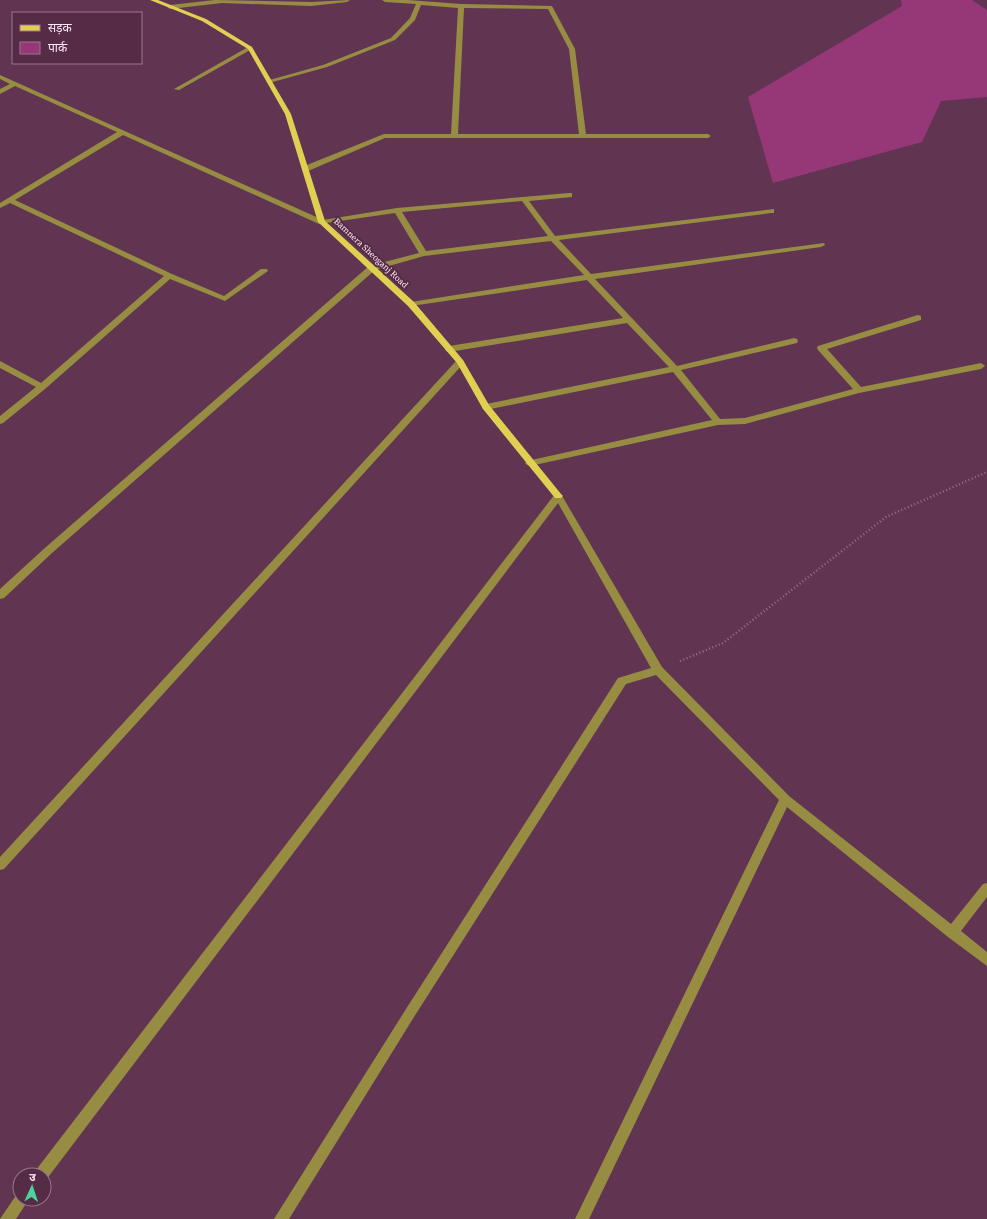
<svg xmlns="http://www.w3.org/2000/svg" width="987" height="1219" font-family="'Source Serif 4','Noto Sans Devanagari',serif">
<style>
.green{fill:#963778}
.lines{fill:none;stroke-linecap:round;stroke-linejoin:round}
.path{stroke:#957087;stroke-width:2.5;stroke-dasharray:1 2.5;stroke-linecap:butt}
.minor{fill:#968d43;fill-rule:evenodd}
.major{fill:#e0d052;fill-rule:evenodd}
.labels{text-anchor:middle;dominant-baseline:central;stroke-width:4;stroke-linejoin:round;paint-order:stroke}
.far-street-label{font-size:9px;fill:#fee8f5;stroke:#552b46}
</style>
<rect width="100%" height="100%" fill="#613551"/>
<!-- green -->
<path class="green" d="M 901,0 L 972,0 L 987,10 L 987,97 L 941,101 L 922,142 L 773,183 L 748,97 L 902,6 Z"/>
<g class="lines">
<!-- path -->
<path class="path" d="M 680,661 L 723,643 L 886,517 L 987,472"/>
<!-- minor -->
<path class="minor" d="M 215,0 L 311,2 L 350,0 L 347,2 L 311,6 L 222,3 L 170,9 L 167,7 L 170,5 Z
M 382,0 L 408,0 L 461,4 L 552,6 L 575,49 L 586,134 L 708,134 L 711,136 L 708,138 L 385,138 L 308,171 L 302,171 L 302,167 L 384,134 L 451,134 L 458,8 L 421,5 L 415,20 L 395,40 L 327,67 L 269,83 L 266,81 L 323,65 L 391,38 L 410,18 L 416,4 L 385,2 ZM 464,8 L 548,9 L 569,49 L 579,134 L 458,134 Z
M 250,46 L 252,47 L 252,49 L 179,90 L 174,89 Z
M 0,75 L 323,220 L 397,208 L 569,193 L 572,193 L 572,197 L 529,201 L 555,236 L 774,209 L 774,213 L 771,213 L 559,240 L 591,274 L 824,243 L 825,245 L 821,247 L 595,279 L 677,366 L 794,338 L 797,339 L 798,341 L 797,343 L 681,370 L 720,419 L 745,418 L 853,389 L 818,350 L 817,348 L 818,346 L 918,315 L 921,316 L 921,320 L 827,349 L 861,387 L 981,363 L 985,366 L 981,369 L 859,393 L 745,424 L 718,425 L 530,466 L 527,465 L 525,463 L 527,461 L 712,420 L 673,372 L 486,410 L 483,409 L 482,407 L 486,404 L 669,367 L 627,323 L 449,352 L 446,351 L 445,349 L 449,346 L 623,318 L 587,280 L 411,306 L 407,304 L 411,302 L 584,275 L 551,241 L 424,256 L 375,270 L 52,553 L 4,598 L 0,599 L 0,589 L 46,547 L 369,266 L 419,253 L 395,213 L 319,224 L 123,135 L 15,200 L 172,274 L 224,296 L 261,269 L 267,269 L 268,271 L 225,301 L 170,279 L 45,389 L 3,423 L 0,424 L 0,416 L 36,387 L 0,368 L 0,361 L 41,383 L 164,276 L 10,203 L 0,208 L 0,203 L 117,132 L 15,86 L 0,94 L 0,89 L 10,84 L 0,79 ZM 522,201 L 548,236 L 426,251 L 402,212 Z
M 460,359 L 464,362 L 463,364 L 4,869 L 0,870 L 0,857 L 457,360 Z
M 558,493 L 561,494 L 662,667 L 789,796 L 951,924 L 983,884 L 987,883 L 987,897 L 961,931 L 987,952 L 987,966 L 948,937 L 787,807 L 589,1219 L 575,1219 L 779,800 L 656,675 L 626,684 L 414,1017 L 289,1219 L 274,1219 L 406,1009 L 618,678 L 651,668 L 558,503 L 46,1180 L 44,1181 L 44,1175 L 34,1175 L 36,1170 L 555,494 Z
M 20,1193 L 20,1199 L 29,1199 L 16,1219 L 0,1219 L 17,1194 Z"/>
<!-- major -->
<path class="major" d="M 150,0 L 158,0 L 206,19 L 252,47 L 291,114 L 325,221 L 414,302 L 463,360 L 489,405 L 561,494 L 563,496 L 561,498 L 555,498 L 483,409 L 457,363 L 408,306 L 318,222 L 285,114 L 248,49 L 202,21 Z"/>
</g>
<g class="labels">
<!-- far-street labels -->
<g class="far-street-label">
<text transform="translate(371 253) rotate(43)">Bamnera Sheoganj Road</text>
</g>
</g>
<!-- legend -->
<rect x="12" y="12" width="130" height="52" fill="#552b46" stroke="#99778c"/>
<rect x="20" y="25" width="20" height="6" fill="#e0d052" stroke="#99778c"/>
<text x="48" y="32" font-size="12" fill="#fee8f5">सड़क</text>
<rect x="20" y="42" width="20" height="12" fill="#963778" stroke="#99778c"/>
<text x="48" y="52" font-size="12" fill="#fee8f5">पार्क</text>
<!-- north arrow -->
<g transform="translate(32 1187) rotate(3)"><circle r="19" fill="#552b46" stroke="#99778c"/>
<path d="M0-3L7 15L0 10L-7 15Z" fill="#4cd39b"/>
<text y="-6" font-size="11" font-weight="bold" text-anchor="middle" fill="#fee8f5">उ</text>
</g>
</svg>
